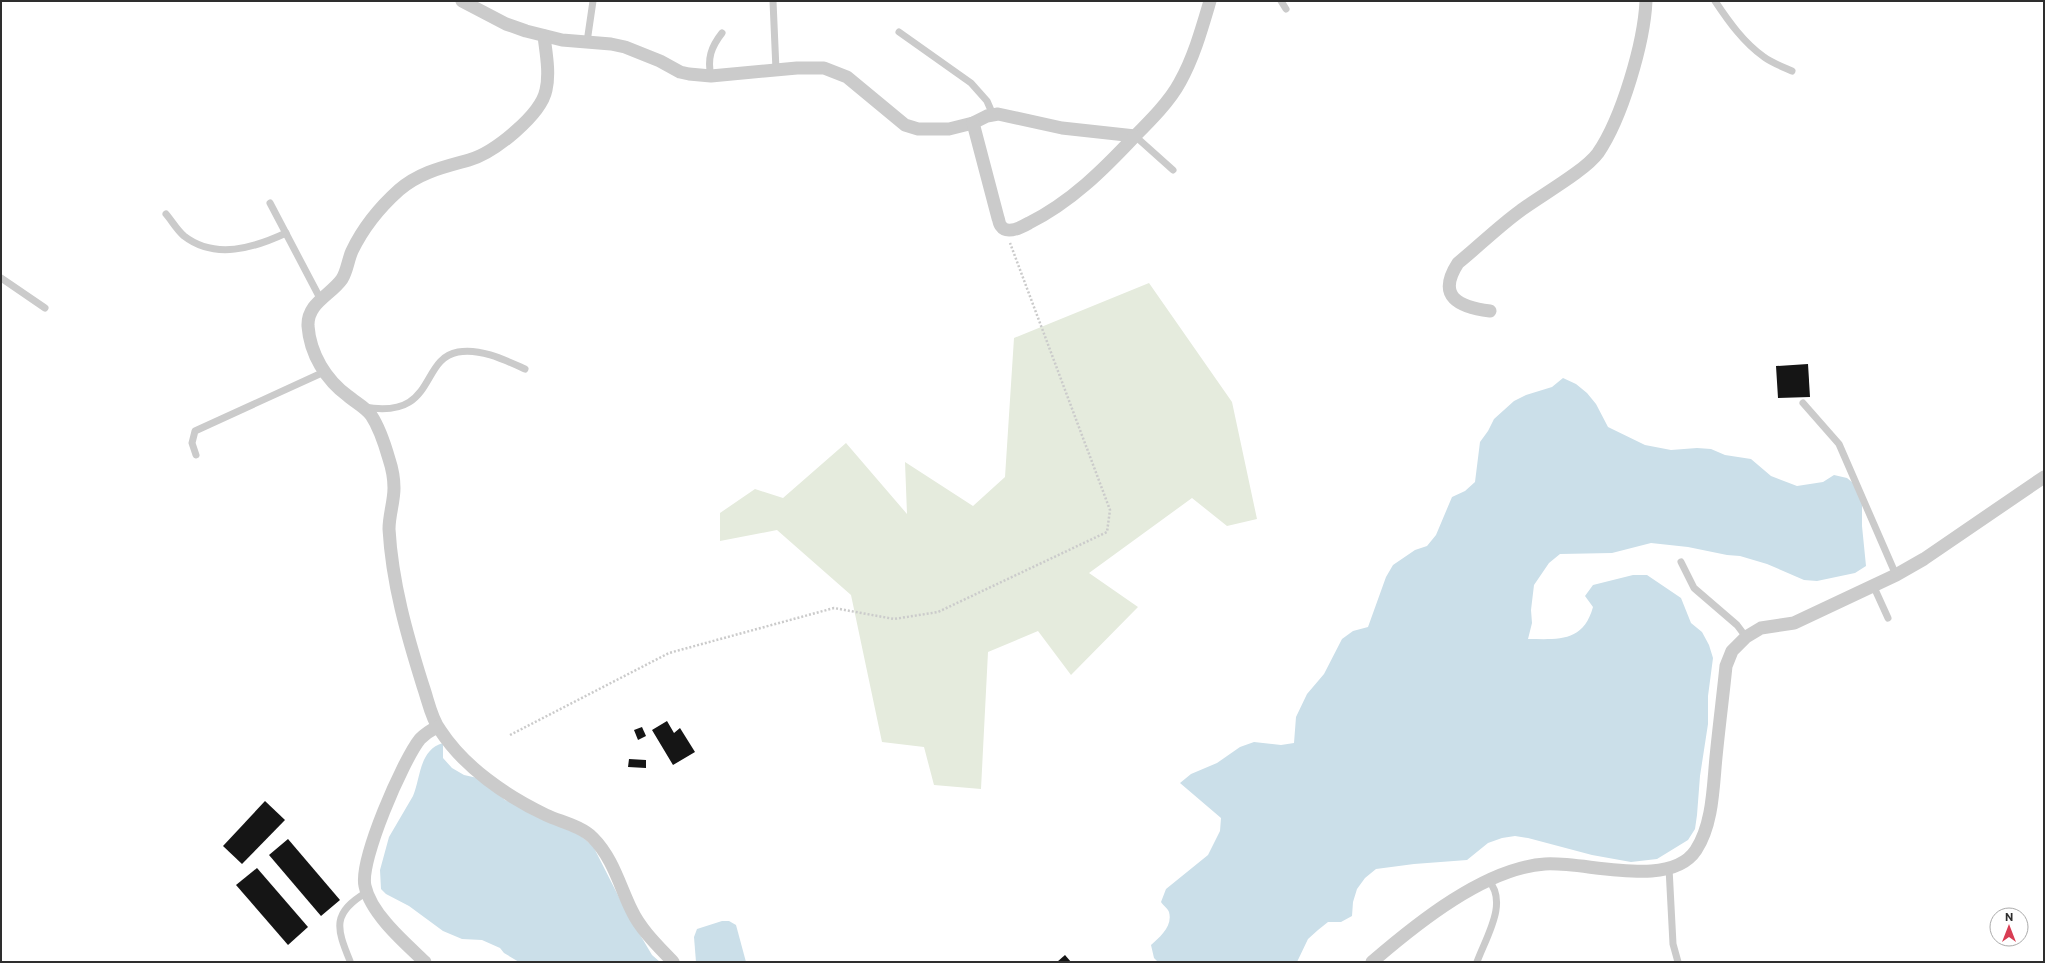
<svg xmlns="http://www.w3.org/2000/svg" width="2045" height="963" viewBox="0 0 2045 963" font-family="Commissioner,sans-serif">
<style>
.green{fill:#e5ebdd}
.water{fill:#cbdfe9}
.building{fill:#151515}
.lines{fill:none;stroke-linecap:round;stroke-linejoin:round}
.path{stroke:#cbcbcb;stroke-width:2.5;stroke-dasharray:2 2;stroke-linecap:butt}
.service{stroke:#cbcbcb;stroke-width:7}
.minor{stroke:#cbcbcb;stroke-width:13}
</style>
<rect width="100%" height="100%" fill="#fff"/>
<!-- green -->
<path class="green" d="M1149,283L1232,402L1257,519L1227,526L1192,498L1089,573L1138,607L1071,675L1038,631L988,652L981,789L934,785L924,747L882,742L851,595L777,530L720,541V513L755,489L783,498L846,443L907,514L905,462L973,506L1005,477L1014,338Z"/>
<!-- water -->
<g class="water">
<path d="M1563,378L1576,384L1587,393L1596,404L1608,427L1645,445L1671,450L1697,448L1711,449L1725,455L1751,459L1771,476L1797,486L1823,482L1834,475L1847,478L1858,487L1862,499V526L1866,566L1855,573L1817,581L1804,580L1767,564L1740,556L1727,555L1688,547L1651,543L1612,553L1560,554L1549,563L1534,585L1531,610L1532,623L1528,639C1558,639 1583,643 1593,607L1585,596L1593,585L1633,575H1647L1681,598L1691,623L1702,632L1709,645L1713,658L1708,696V724L1700,776L1697,815L1695,829L1688,840L1657,859L1631,862L1592,855L1528,838L1515,836L1502,838L1488,843L1467,860L1414,864L1376,869L1365,878L1357,889L1353,902L1352,916L1341,922H1328L1318,930L1308,939L1297,962H1158L1154,958L1151,945C1160,937 1173,926 1169,912C1168,909 1163,905 1161,902L1166,889L1208,855L1220,831L1221,818L1180,783L1191,774L1217,763L1240,747L1254,742L1281,745L1294,743L1296,717L1307,694L1324,674L1342,639L1353,631L1368,627L1386,577L1393,565L1415,550L1427,546L1436,535L1452,497L1465,491L1475,482L1480,442L1488,431L1494,419L1514,401L1526,395L1552,387Z"/>
<path d="M443,743V758L452,768L464,775L482,779L505,800L571,828L593,846L626,911L652,955L660,962H519L504,953L500,948L482,940L462,939L443,931L409,906L386,894L381,889L380,870L389,837L413,796C421,777 419,750 443,743Z"/>
<path d="M722,921H729L736,925L746,962H696L694,937L697,929Z"/>
</g>
<!-- building -->
<g class="building">
<path d="M1808,364L1810,397L1778,398L1776,366Z"/>
<path d="M667,721L674,733L680,728L695,752L673,765L652,730Z"/>
<path d="M642,727L646,736L638,740L634,730Z"/>
<path d="M629,759L646,760V768L628,767Z"/>
<path d="M265,801L285,820L242,864L223,846Z"/>
<path d="M288,839L340,900L321,916L269,855Z"/>
<path d="M257,868L308,927L288,945L236,885Z"/>
<path d="M1065,955L1071,962H1057Z"/>
</g>
<g class="lines">
<!-- path -->
<path class="path" d="M510,735L669,653L834,608L894,619L938,612L1107,532L1110,510L1010,243"/>
<!-- service -->
<g class="service">
<path d="M773,1L776,70"/>
<path d="M1281,1L1286,9"/>
<path d="M1715,1C1729,22 1744,43 1764,57C1772,63 1783,67 1792,71"/>
<path d="M899,32L971,83L987,101L993,115"/>
<path d="M587,42L593,1"/>
<path d="M711,76C707,59 711,47 722,33"/>
<path d="M1135,136L1173,170"/>
<path d="M270,203L321,300"/>
<path d="M166,214C172,221 177,230 184,236C215,260 254,248 286,233"/>
<path d="M1,278L45,308"/>
<path d="M1803,403L1839,444L1896,575"/>
<path d="M364,407C437,420 419,359 458,352C481,348 505,360 525,369"/>
<path d="M196,455L192,443L195,431L324,372"/>
<path d="M1681,562L1694,588L1737,625L1746,637"/>
<path d="M1873,585L1888,618"/>
<path d="M1669,868L1673,944L1678,962"/>
<path d="M350,961C336,927 332,913 367,892"/>
<path d="M1477,962C1486,937 1509,902 1488,880"/>
</g>
<!-- minor -->
<g class="minor">
<path d="M462,1L506,24L526,31L562,40L611,44L625,47L660,61L680,72L689,74L711,76L797,68H824L847,77L905,125L918,129H949L973,123L987,116L998,114L1062,128L1135,136C1150,121 1170,101 1180,82C1194,57 1202,28 1210,1"/>
<path d="M544,36C546,53 550,73 546,90C541,115 494,153 469,160C444,167 420,172 399,190C380,207 363,228 352,251C348,260 347,271 342,279C331,295 307,303 308,326C310,354 326,380 348,396C355,402 365,407 371,415C379,427 385,445 389,459C392,468 394,479 394,488C394,502 389,515 389,529C392,583 407,635 423,686C428,700 431,718 440,730C464,767 506,796 546,815C561,822 581,826 593,838C613,858 620,887 632,911C641,930 659,947 673,962"/>
<path d="M973,123L998,218C999,220 999,224 1001,226C1007,235 1022,227 1029,223C1071,202 1103,170 1135,136"/>
<path d="M1490,311C1459,307 1436,297 1458,263C1479,246 1498,227 1520,211C1540,196 1585,171 1598,153C1622,118 1644,43 1646,1"/>
<path d="M425,962C405,943 371,914 365,886C359,861 403,760 420,739C425,734 431,730 437,727"/>
<path d="M1372,962C1416,924 1485,868 1545,864C1585,861 1670,890 1696,850C1713,824 1713,787 1716,757C1719,726 1723,696 1726,666L1732,651L1746,637L1761,628L1794,623L1896,575L1924,559L2044,477"/>
</g>
</g>
<!-- border -->
<rect width="2045" height="963" fill="none" stroke="#2e2e2e" stroke-width="4"/>
<!-- north arrow -->
<g transform="translate(2009 927)"><circle r="19" fill="#ffffff" stroke="#ababab"/>
<path d="M0-3L7 15L0 10L-7 15Z" fill="#d83d53"/>
<text y="-6" font-size="11" font-weight="bold" text-anchor="middle" fill="#2e2e2e">N</text>
</g>
</svg>
